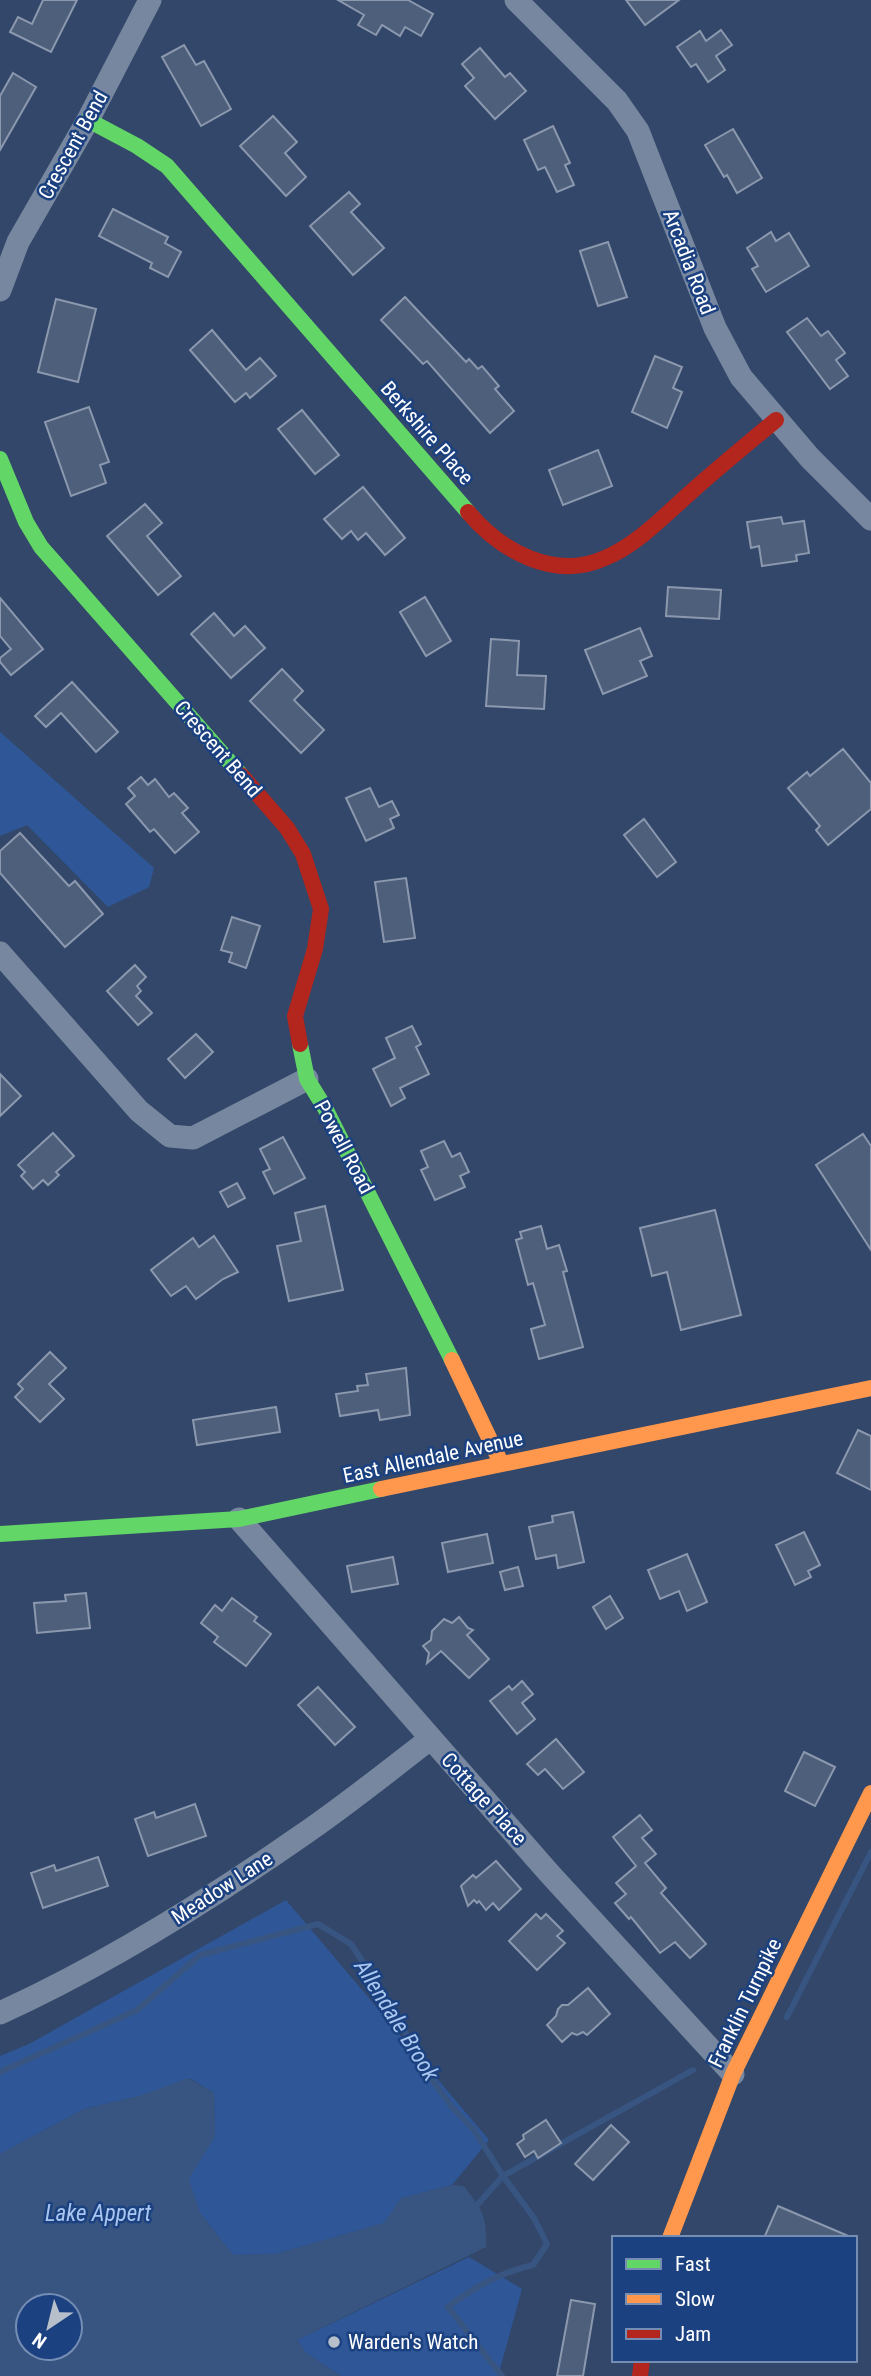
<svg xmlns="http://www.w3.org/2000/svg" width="871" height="2376" viewBox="0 0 871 2376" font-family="'Roboto Condensed',sans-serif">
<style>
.green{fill:#2f5797}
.water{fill:#385582;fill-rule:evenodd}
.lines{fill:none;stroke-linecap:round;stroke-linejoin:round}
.stream{stroke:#385582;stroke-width:6}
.building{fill:#4e5f7b;stroke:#8b98ae;stroke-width:2}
.street{stroke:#77879f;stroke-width:23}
.fast{stroke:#63d668;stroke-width:16}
.slow{stroke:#ff974d;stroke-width:16}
.jam{stroke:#b3261e;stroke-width:16}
.poi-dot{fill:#b7bfca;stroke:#1b4180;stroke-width:2.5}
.labels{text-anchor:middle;stroke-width:5;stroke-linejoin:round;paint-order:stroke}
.street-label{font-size:21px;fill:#fff;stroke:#1b4180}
.poi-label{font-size:21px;fill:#fff;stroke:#1b4180;text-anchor:start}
.water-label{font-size:23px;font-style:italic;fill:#a9c6f1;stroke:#1b4180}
</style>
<rect width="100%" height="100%" fill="#324769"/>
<!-- green -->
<g class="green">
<path d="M0,732L154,868L149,887L108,907L27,825L0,836Z"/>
<path d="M286,1900L489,2140L452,2185L402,2198L384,2223L276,2254L233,2255L200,2213L188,2179L215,2136L214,2093L191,2079L140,2096L84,2109L0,2154V2056L29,2044Z"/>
<path d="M469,2257L522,2289L498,2376H341L306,2353L297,2340Z"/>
</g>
<!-- water -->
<path class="water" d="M188,2078L214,2093L215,2136L189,2179L200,2213L233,2255L276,2254L384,2223L401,2198L452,2185L464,2186C482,2211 487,2215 486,2247L297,2340L306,2353L341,2376H0V2154L84,2109L140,2096ZM28,2306H70V2348H28Z"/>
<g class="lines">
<!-- stream -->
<g class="stream">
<path d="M787,2017L871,1852"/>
<path d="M0,2072L137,2010L200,1955L318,1924L351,1944L388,2001L430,2077L452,2107L474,2130L503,2176L534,2218L547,2244L533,2265C501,2272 474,2287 448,2307L502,2376"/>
<path d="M477,2205L503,2176L693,2070"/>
</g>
</g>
<!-- building -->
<g class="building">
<path d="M43,0H77L51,52L10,32L18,17L32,24Z"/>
<path d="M338,0H408L433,14L421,36L405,27L400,36L382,25L376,35L358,25L364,15Z"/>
<path d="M626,0H679L645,25Z"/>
<path d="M721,30L732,45L716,56L725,70L708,82L696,64L691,67L677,47L700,31L706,41Z"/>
<path d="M184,45L196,65L204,61L231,109L201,126L162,57Z"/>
<path d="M480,48L505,77L510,73L526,91L495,119L465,86L474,78L462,64Z"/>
<path d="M13,73L36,87L0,150V96Z"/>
<path d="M273,116L297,142L285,153L306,177L286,196L240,146Z"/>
<path d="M553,126L570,163L565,165L574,185L557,192L545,167L538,170L524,140Z"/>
<path d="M733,129L762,178L737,193L727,175L724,177L705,145Z"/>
<path d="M349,192L360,204L351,212L384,248L353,275L310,226Z"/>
<path d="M113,209L168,237L165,243L181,252L168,277L150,268L152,263L99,236Z"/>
<path d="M771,232L776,241L789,233L809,266L766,292L752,269L758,266L747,248Z"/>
<path d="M608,242L627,297L598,306L580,251Z"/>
<path d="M405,297L466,362L469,359L478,369L482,366L499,386L495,389L514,411L490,433L427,361L423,364L381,320Z"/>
<path d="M56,299L96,309L78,382L38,372Z"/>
<path d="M807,318L821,336L828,331L845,353L836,360L848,376L830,389L787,332Z"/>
<path d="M212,330L246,370L260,358L276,376L250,398L246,393L235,402L190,350Z"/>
<path d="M655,356L682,367L673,388L682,392L667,428L632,412Z"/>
<path d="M89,407L109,462L100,465L106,483L71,496L45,422Z"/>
<path d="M302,410L339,455L315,474L278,429Z"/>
<path d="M598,450L612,486L563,505L549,470Z"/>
<path d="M363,487L405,538L385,555L366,533L358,540L351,531L342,539L324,519Z"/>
<path d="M145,504L162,523L147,536L181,576L158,595L107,536Z"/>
<path d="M781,517L783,524L804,521L809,553L796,555L797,561L762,566L759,546L751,548L747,522Z"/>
<path d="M668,587L721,590L719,619L666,616Z"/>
<path d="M425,597L451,641L426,656L400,612Z"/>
<path d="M0,598L43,649L11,675L0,662V658L11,649L0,636Z"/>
<path d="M214,613L234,636L245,626L265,648L231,678L191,634Z"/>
<path d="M640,628L652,656L640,661L647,676L603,694L585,650Z"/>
<path d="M491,639L519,641L517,675L546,676L544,709L486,706Z"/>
<path d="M282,669L303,691L294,700L324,730L301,753L250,701Z"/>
<path d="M72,682L118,732L96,752L61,713L46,727L35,716Z"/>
<path d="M843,749L871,783V809L828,845L816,830L820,826L788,788L807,772L810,776Z"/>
<path d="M141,777L148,785L155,779L169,797L174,793L188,808L182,813L199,832L175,853L154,829L150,832L126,804L135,796L128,788Z"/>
<path d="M370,788L379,807L392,801L399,815L390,819L394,828L366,841L346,798Z"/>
<path d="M644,819L676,862L657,877L624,835Z"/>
<path d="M20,833L69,886L75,881L103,914L65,947L0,873V851Z"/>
<path d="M406,878L415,938L384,942L375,882Z"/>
<path d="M232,917L260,926L246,968L229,962L232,953L221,950Z"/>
<path d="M135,965L146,977L137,986L141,991L136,996L152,1013L138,1025L107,991Z"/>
<path d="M412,1026L421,1044L416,1047L429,1074L400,1088L405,1098L391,1106L373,1069L395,1058L386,1038Z"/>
<path d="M196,1034L213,1052L185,1078L168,1059Z"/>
<path d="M0,1074L21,1096L0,1116Z"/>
<path d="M53,1133L74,1156L56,1172L59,1175L48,1185L43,1180L33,1189L21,1176L25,1172L18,1165Z"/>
<path d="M863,1134L871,1146V1250L816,1165Z"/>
<path d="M283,1137L305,1178L274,1194L263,1172L270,1169L260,1149Z"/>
<path d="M444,1141L452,1157L460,1153L469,1172L460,1176L465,1187L435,1200L421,1170L428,1167L421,1151Z"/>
<path d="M237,1183L245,1198L228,1207L220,1192Z"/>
<path d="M325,1206L343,1290L289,1301L277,1246L301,1241L295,1213Z"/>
<path d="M715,1210L741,1315L681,1330L667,1272L652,1276L640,1228Z"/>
<path d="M541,1226L547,1249L559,1245L567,1271L563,1272L583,1347L539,1359L531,1329L545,1325L533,1283L528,1285L516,1240L522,1238L520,1232Z"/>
<path d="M214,1236L238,1272L223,1279L196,1299L186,1286L171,1296L151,1270L193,1238L199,1247Z"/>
<path d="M50,1352L66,1368L49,1384L64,1399L40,1422L15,1397L23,1389L18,1384Z"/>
<path d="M406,1368L410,1415L380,1420L378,1410L340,1416L336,1394L358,1391L357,1386L368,1385L366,1374Z"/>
<path d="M276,1407L280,1432L197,1445L193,1420Z"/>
<path d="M858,1430L871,1436V1490L837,1473Z"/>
<path d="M573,1512L584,1562L558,1568L556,1555L536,1559L529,1527L553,1522L552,1516Z"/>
<path d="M804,1532L820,1565L808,1571L811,1577L795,1585L776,1545Z"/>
<path d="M487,1534L493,1563L448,1572L442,1543Z"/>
<path d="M687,1554L707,1602L687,1611L679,1591L660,1599L648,1570Z"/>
<path d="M393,1557L398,1584L352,1592L347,1566Z"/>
<path d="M518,1567L523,1586L505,1590L500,1572Z"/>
<path d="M86,1593L90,1628L37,1633L34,1603L66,1601L65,1595Z"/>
<path d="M610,1596L623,1618L606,1629L593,1607Z"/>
<path d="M232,1598L257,1617L254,1621L271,1634L246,1666L214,1642L218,1637L201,1623L215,1605L222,1611Z"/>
<path d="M459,1617L468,1628L473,1630L467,1635L489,1659L469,1678L441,1651L427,1663L429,1653L423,1646L431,1640L432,1631L444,1619L452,1623Z"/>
<path d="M522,1681L533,1694L522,1703L535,1719L517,1734L490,1701L509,1686L512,1690Z"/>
<path d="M318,1687L355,1727L335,1745L298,1705Z"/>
<path d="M556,1739L584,1772L563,1789L545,1769L538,1775L527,1764Z"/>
<path d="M804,1752L835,1767L815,1806L785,1791Z"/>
<path d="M195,1804L206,1836L148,1856L135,1819L154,1812L156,1818Z"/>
<path d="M640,1815L652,1830L642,1838L656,1854L645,1863L666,1888L661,1893L706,1944L690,1958L675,1942L660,1953L631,1917L629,1919L615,1903L626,1894L616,1883L636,1866L613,1837Z"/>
<path d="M98,1857L108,1886L43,1908L31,1873L54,1865L56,1871Z"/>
<path d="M496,1861L521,1889L499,1910L493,1903L486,1910L479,1901L477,1903L474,1900L468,1906L461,1886L473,1875L476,1878Z"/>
<path d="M536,1914L541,1919L546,1914L563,1931L557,1936L565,1943L537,1970L509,1941Z"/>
<path d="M588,1988L610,2014L587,2035L583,2032L577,2035L572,2033L562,2042L547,2025L556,2016L558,2009L562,2005H568Z"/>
<path d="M546,2120L561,2143L538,2158L534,2151L525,2157L517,2144L524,2139L523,2135Z"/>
<path d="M611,2125L629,2142L593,2180L575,2164Z"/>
<path d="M778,2206L853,2238H764Z"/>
<path d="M571,2300L595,2304L583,2376H557Z"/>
</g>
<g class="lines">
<!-- street -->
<g class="street">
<path d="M516,0L617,101L638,131L715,328L741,377L810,458L871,519"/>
<path d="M0,290L18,242L88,120L150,0"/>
<path d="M0,953L139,1111L170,1136L193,1138L307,1079"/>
<path d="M239,1519L549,1873L733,2074"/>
<path d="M0,2013C105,1965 203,1904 298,1838C344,1807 387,1772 430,1739"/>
</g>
<!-- fast -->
<g class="fast">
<path d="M88,120L137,146L167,166L468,512"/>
<path d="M0,459L26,522L41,547L241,775"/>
<path d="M300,1044L307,1079L325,1108L452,1360"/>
<path d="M0,1534L239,1519L381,1489"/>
</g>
<!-- slow -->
<g class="slow">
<path d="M452,1360L501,1463"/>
<path d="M381,1489L871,1388"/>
<path d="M670,2238L733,2074L871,1793"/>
</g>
<!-- jam -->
<g class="jam">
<path d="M468,512C501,551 554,581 605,558C638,544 664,516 690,493C718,468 747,444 776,420"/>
<path d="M241,775L287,828L303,854L321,909L315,949L295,1016L300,1044"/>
<path d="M640,2376L642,2360"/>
</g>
</g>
<!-- markers -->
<circle class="poi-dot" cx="334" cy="2342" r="7"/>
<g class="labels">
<!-- street labels -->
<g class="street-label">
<text transform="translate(73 145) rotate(-61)" y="7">Crescent Bend</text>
<text transform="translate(689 262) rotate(69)" y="7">Arcadia Road</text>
<text transform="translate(427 433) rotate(49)" y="7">Berkshire Place</text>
<text transform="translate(218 749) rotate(49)" y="7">Crescent Bend</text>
<text transform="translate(344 1147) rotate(62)" y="7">Powell Road</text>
<text transform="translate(433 1457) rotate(-12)" y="7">East Allendale Avenue</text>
<text transform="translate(484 1799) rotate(48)" y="7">Cottage Place</text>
<text transform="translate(222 1888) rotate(-33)" y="7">Meadow Lane</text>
<text transform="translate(745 2003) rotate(-64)" y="7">Franklin Turnpike</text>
</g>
<!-- poi labels -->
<g class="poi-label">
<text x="348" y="2349">Warden's Watch</text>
</g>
<!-- water labels -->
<g class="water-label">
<text transform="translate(397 2020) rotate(58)" y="8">Allendale Brook</text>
<text x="98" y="2221">Lake Appert</text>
</g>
</g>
<!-- legend -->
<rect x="612" y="2236" width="245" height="126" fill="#1b4180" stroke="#768db3" stroke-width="2"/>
<rect x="626" y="2259" width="35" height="10" fill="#63d668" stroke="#768db3" stroke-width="2"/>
<text x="675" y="2271" font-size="21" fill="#ffffff">Fast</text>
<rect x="626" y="2294" width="35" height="10" fill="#ff974d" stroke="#768db3" stroke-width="2"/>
<text x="675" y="2306" font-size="21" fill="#ffffff">Slow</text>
<rect x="626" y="2329" width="35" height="10" fill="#b3261e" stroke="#768db3" stroke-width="2"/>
<text x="675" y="2341" font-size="21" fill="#ffffff">Jam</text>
<!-- north arrow -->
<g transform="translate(49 2327) rotate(215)"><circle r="33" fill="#1b4180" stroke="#768db3" stroke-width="2"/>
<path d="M0-5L12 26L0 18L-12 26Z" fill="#b7bfca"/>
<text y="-10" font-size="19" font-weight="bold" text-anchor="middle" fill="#ffffff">N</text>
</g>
</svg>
